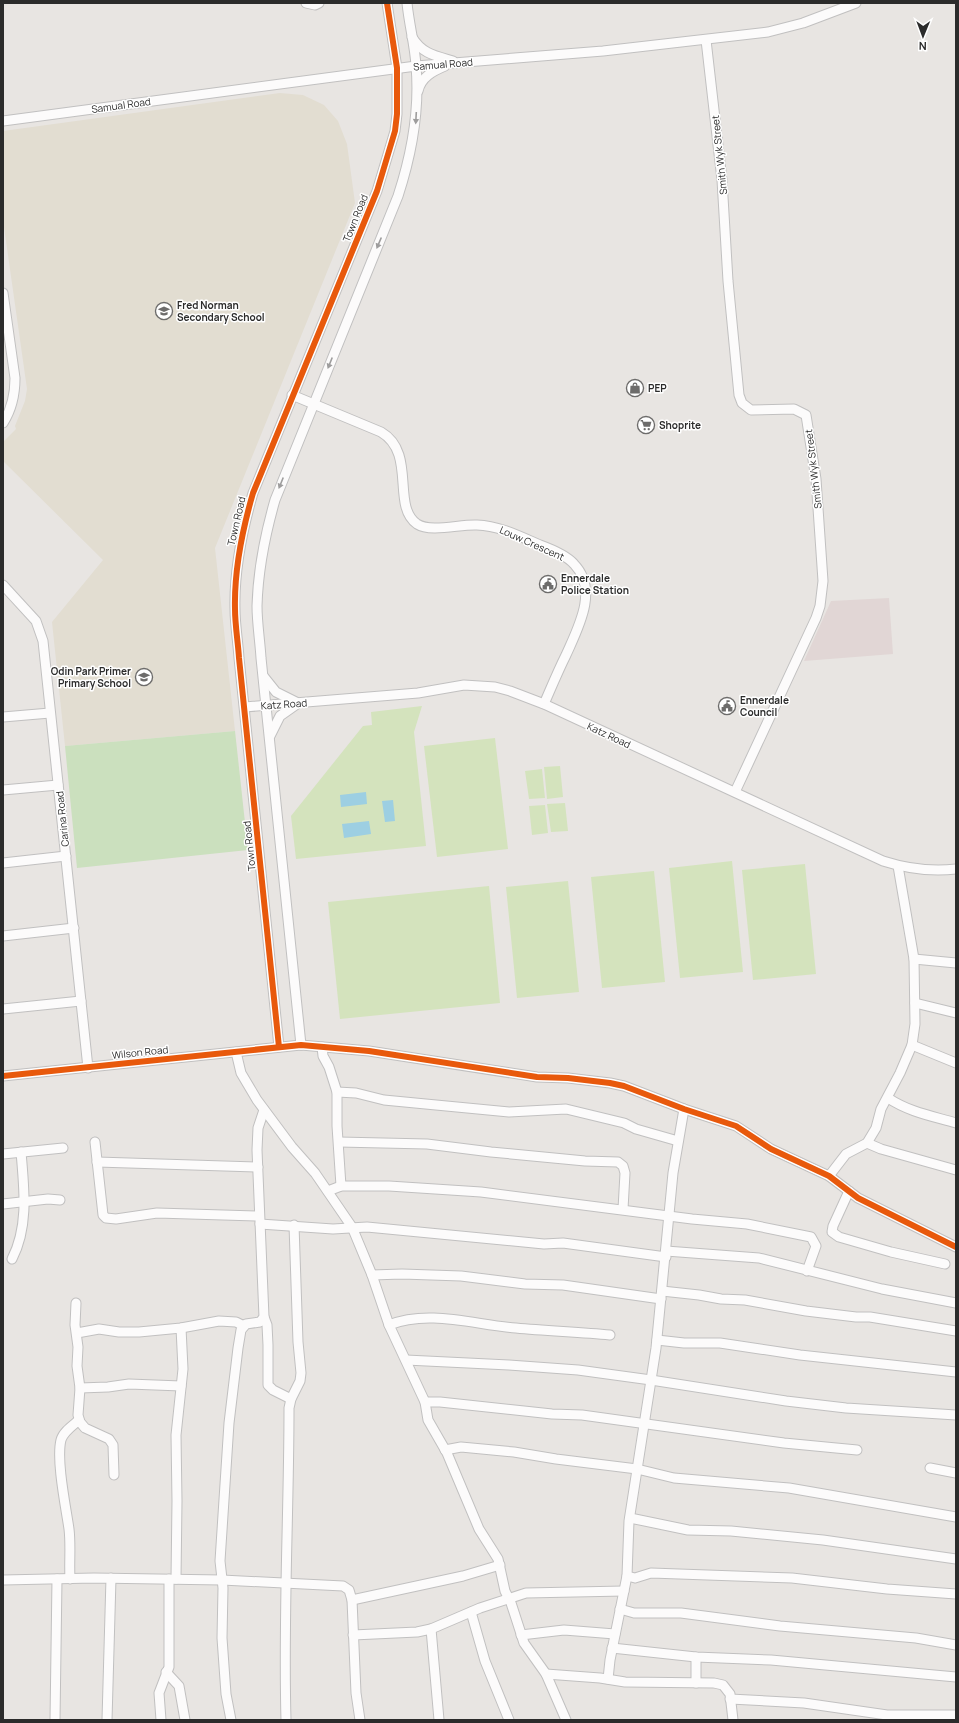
<svg xmlns="http://www.w3.org/2000/svg" width="959" height="1723" viewBox="0 0 959 1723" font-family="Manrope,sans-serif">
<style>
.education{fill:#e2ddd1}
.medical{fill:#e1d6d5}
.green{fill:#cbe0be}
.pitch{fill:#d4e3bd}
.water{fill:#9dcfe2}
.lines{fill:none;stroke-linecap:round;stroke-linejoin:round}
.minor-casing{stroke:#c1c0c0;stroke-width:11}
.minor{stroke:#fcfbfb;stroke-width:9}
.cycleway-casing{stroke:#fff;stroke-width:8}
.cycleway{stroke:#e8590c;stroke-width:6}
.oneway{fill:#9e9d9d}
.labels{text-anchor:middle;stroke-width:3;stroke-linejoin:round;paint-order:stroke}
.street-label{font-size:10px;fill:#2b2b2b;stroke:#fff}
.poi-label{font-size:10px;font-weight:bold;fill:#2b2b2b;stroke:#fff;text-anchor:start}
</style>
<rect width="100%" height="100%" fill="#e8e5e2"/>
<!-- education -->
<path class="education" d="M280,93L303,95L324,105L338,121L347,144L355,203L215,548L235,731L65,746L52,622L103,560L3,461V442L16,429L15,426L25,401L27,389L3,220V131Z"/>
<!-- medical -->
<path class="medical" d="M889,598L893,654L804,661L831,601Z"/>
<!-- green -->
<path class="green" d="M235,731L248,850L77,868L65,746Z"/>
<!-- pitch -->
<g class="pitch">
<path d="M422,706L414,732L426,846L296,859L291,816L363,726L372,725L371,712Z"/>
<path d="M495,738L508,849L437,857L424,746Z"/>
<path d="M560,766L563,797L547,799L544,767Z"/>
<path d="M542,769L545,798L529,799L525,771Z"/>
<path d="M565,803L568,831L551,832L547,804Z"/>
<path d="M545,805L548,833L532,835L529,806Z"/>
<path d="M732,861L743,972L680,978L669,868Z"/>
<path d="M805,864L816,974L753,980L742,870Z"/>
<path d="M654,871L665,982L602,988L591,877Z"/>
<path d="M568,881L579,992L517,998L506,887Z"/>
<path d="M489,886L500,1003L340,1019L328,902Z"/>
</g>
<!-- water -->
<g class="water">
<path d="M366,792L367,804L341,807L340,795Z"/>
<path d="M393,800L395,821L385,822L382,801Z"/>
<path d="M369,821L371,834L344,838L342,824Z"/>
</g>
<g class="lines">
<!-- minor casing -->
<g class="minor-casing">
<g id="minor">
<path d="M306,3L315,5L319,3"/>
<path d="M412,37C422,54 436,56 453,61"/>
<path d="M706,40L722,180L728,281L739,395L742,403L751,410L794,409L806,415L816,479L823,581L820,606L816,618L735,792"/>
<path d="M418,91C421,77 433,71 445,66"/>
<path d="M3,121L416,66L603,51L768,32L803,23L856,3"/>
<path d="M3,293L15,378C15,395 12,409 3,423"/>
<path d="M292,395L381,432C417,453 391,506 417,524C431,533 460,524 477,525C500,526 519,536 540,545C551,549 566,555 574,564C599,590 578,628 566,655C558,671 551,688 544,704"/>
<path d="M3,585L36,621L43,641L88,1068"/>
<path d="M264,677L276,692L296,702"/>
<path d="M245,707L418,693L464,685L495,687L510,691L544,704L883,861C908,869 930,872 956,869"/>
<path d="M3,717L50,713"/>
<path d="M270,736L280,716L297,704"/>
<path d="M3,790L58,785"/>
<path d="M3,863L66,856"/>
<path d="M3,936L74,928"/>
<path d="M914,959L956,963"/>
<path d="M915,1003L956,1013"/>
<path d="M3,1009L81,1001"/>
<path d="M301,1045L261,658C260,641 257,623 257,606C258,569 265,535 275,500L398,196C412,153 420,111 416,66C415,46 409,24 407,3"/>
<path d="M912,1045L956,1063"/>
<path d="M279,1047L239,658C238,642 235,625 235,609C234,569 242,531 253,493L377,191L395,131L397,114V68L387,3"/>
<path d="M322,1047L323,1056L329,1067L337,1092V1126L341,1186"/>
<path d="M236,1052L241,1073L257,1100L292,1147L315,1173L352,1227L372,1275L389,1325L425,1402L428,1420L447,1453L479,1529L498,1559L505,1591L511,1603L524,1643L546,1674L566,1720"/>
<path d="M3,1076L301,1045L369,1051L537,1077L568,1078L610,1083L624,1086L684,1109L736,1126L771,1149L829,1176L858,1198L956,1247"/>
<path d="M337,1092L356,1093L384,1100L509,1112L566,1109L624,1123L636,1129L678,1141"/>
<path d="M888,1098C909,1112 932,1116 956,1123"/>
<path d="M95,1142L103,1215L106,1218L116,1219L157,1213L259,1216"/>
<path d="M339,1142L427,1144L491,1152L585,1161L618,1162L623,1166L625,1173L623,1209"/>
<path d="M867,1143L881,1149L956,1170"/>
<path d="M3,1154L63,1148"/>
<path d="M97,1162L258,1167"/>
<path d="M829,1176L846,1154L867,1143L876,1128L881,1109L900,1073L912,1045L915,1024L914,959L898,866"/>
<path d="M328,1191L341,1186H389L481,1192L692,1219L747,1224L811,1237L816,1246L807,1271"/>
<path d="M849,1191L833,1226L832,1232L839,1237L891,1252L945,1264"/>
<path d="M3,1204L48,1199L60,1200"/>
<path d="M260,1224L333,1229L367,1227L544,1244L563,1243L666,1257"/>
<path d="M666,1251L759,1258L882,1289L956,1303"/>
<path d="M12,1259C29,1226 24,1188 21,1152"/>
<path d="M372,1275L402,1274L461,1276L525,1284L563,1285L661,1299"/>
<path d="M662,1291L699,1295L721,1299L745,1300L806,1311L856,1317H870L956,1331"/>
<path d="M76,1303L75,1325L78,1347L77,1366L80,1388L78,1415L80,1422L85,1428L109,1439L113,1445L114,1475"/>
<path d="M264,1317L267,1325L268,1345V1385L273,1390L291,1399"/>
<path d="M389,1325C429,1309 475,1325 516,1328C547,1331 579,1332 610,1335"/>
<path d="M77,1333L99,1329L119,1332H139L181,1328L219,1321L236,1322L244,1326"/>
<path d="M657,1340L684,1343H720L800,1355L956,1372"/>
<path d="M406,1360L509,1365L578,1370L651,1380L786,1401L846,1408L956,1415"/>
<path d="M80,1388L108,1387L129,1384L181,1386"/>
<path d="M425,1402H440L552,1414L582,1415L784,1443L857,1450"/>
<path d="M445,1450L461,1447L514,1452L556,1459L637,1469L674,1478L789,1488L956,1517"/>
<path d="M930,1468L956,1473"/>
<path d="M630,1518L688,1530L731,1531L823,1540L956,1559"/>
<path d="M627,1576L635,1578L651,1573L792,1578L887,1589L956,1594"/>
<path d="M70,1579C69,1563 71,1545 69,1529C66,1508 56,1460 61,1440C63,1432 72,1426 79,1420"/>
<path d="M176,1579L177,1501L176,1435L183,1369L181,1328"/>
<path d="M3,1580L94,1578L222,1580L343,1586L349,1590L352,1600L356,1693L360,1720"/>
<path d="M352,1600L463,1576L500,1565"/>
<path d="M620,1609L634,1613H681L780,1626L916,1638L956,1645"/>
<path d="M471,1612L485,1661L509,1720"/>
<path d="M431,1629L439,1720"/>
<path d="M353,1635L417,1632L431,1629L480,1608L526,1593L624,1591"/>
<path d="M521,1635L564,1630L615,1634"/>
<path d="M612,1648L696,1657L771,1660L956,1677"/>
<path d="M696,1657V1683"/>
<path d="M166,1672L179,1686L185,1720"/>
<path d="M546,1674L600,1678L625,1682L714,1683L723,1685L730,1694L733,1720"/>
<path d="M608,1679L610,1660L627,1576L629,1521L656,1348L673,1173L684,1109"/>
<path d="M730,1699L804,1703L887,1715H956"/>
<path d="M55,1720L57,1579"/>
<path d="M107,1720L111,1578"/>
<path d="M161,1720L159,1693L169,1667V1579"/>
<path d="M231,1720L226,1694L222,1638L223,1588L220,1561L229,1423L238,1348L241,1330L246,1324L260,1322L264,1317L257,1150L258,1128L264,1110"/>
<path d="M286,1720C283,1616 289,1512 289,1408L291,1399L300,1381L301,1373L298,1342L294,1225"/>
</g>
</g>
<!-- minor -->
<use href="#minor" class="minor"/>
<!-- cycleway casing -->
<g class="cycleway-casing">
<g id="cycleway">
<path d="M279,1047L239,658C238,642 235,625 235,609C234,569 242,531 253,493L377,191L395,131L397,114V68L387,3"/>
<path d="M3,1076L301,1045L369,1051L537,1077L568,1078L610,1083L624,1086L684,1109L736,1126L771,1149L829,1176L858,1198L956,1247"/>
</g>
</g>
<!-- cycleway -->
<use href="#cycleway" class="cycleway"/>
</g>
<!-- one-way arrows -->
<defs><path id="oneway-solid" d="M-6-.8H1V-3.2L6.5 0L1 3.2V.8H-6Z"/></defs>
<g class="oneway">
<use href="#oneway-solid" transform="translate(416 118) rotate(93)"/>
<use href="#oneway-solid" transform="translate(379 243) rotate(113)"/>
<use href="#oneway-solid" transform="translate(330 363) rotate(112)"/>
<use href="#oneway-solid" transform="translate(281 483) rotate(112)"/>
</g>
<!-- icons -->
<defs>
<g id="school-ring" transform="scale(0.9)"><circle r="9.5" fill="#fff" stroke="#6d6c6b" stroke-width="1.5"/><path d="M0-5L7-2L0 1L-7-2ZM-4 1L0 2.5L4 1V4Q0 6-4 4Z" fill="#6d6c6b"/></g>
<g id="shop-ring" transform="scale(0.9)"><circle r="9.5" fill="#fff" stroke="#6d6c6b" stroke-width="1.5"/><path d="M-5-2.5h2.3a2.7 3.5 0 0 1 5.4 0H5L5.5 6h-11ZM-1.5-2.5h3a1.5 2.3 0 0 0-3 0Z" fill="#6d6c6b"/></g>
<g id="supermarket-ring" transform="scale(0.9)"><circle r="9.5" fill="#fff" stroke="#6d6c6b" stroke-width="1.5"/><path d="M-6-5.5h2.5l.6 2H6L4.5 2H-2.5L-4.4-4H-6ZM-1.5 3.2a1.3 1.3 0 1 0 .1 0ZM3 3.2a1.3 1.3 0 1 0 .1 0Z" fill="#6d6c6b"/></g>
<g id="civic-ring" transform="scale(0.9)"><circle r="9.5" fill="#fff" stroke="#6d6c6b" stroke-width="1.5"/><path d="M-.6-6.5H3V-4.5H.6V-3L4-1V1h2V6H-6V1h2V-1L-.6-3ZM-1.2 2.5V6h2.4V2.5Z" fill="#6d6c6b"/></g>
</defs>
<g fill-rule="evenodd">
<use href="#school-ring" x="164" y="311"/>
<use href="#shop-ring" x="635" y="388"/>
<use href="#supermarket-ring" x="646" y="425"/>
<use href="#civic-ring" x="548" y="584"/>
<use href="#school-ring" x="144" y="677"/>
<use href="#civic-ring" x="727" y="706"/>
</g>
<g class="labels">
<!-- street labels -->
<g class="street-label">
<text transform="translate(443 64) rotate(-5)" y="4">Samual Road</text>
<text transform="translate(121 105) rotate(-8)" y="4">Samual Road</text>
<text transform="translate(719 155) rotate(-96)" y="4">Smith Wyk Street</text>
<text transform="translate(355 218) rotate(-68)" y="4">Town Road</text>
<text transform="translate(813 469) rotate(-97)" y="4">Smith Wyk Street</text>
<text transform="translate(236 521) rotate(-77)" y="4">Town Road</text>
<text transform="translate(532 543) rotate(24)" y="4">Louw Crescent</text>
<text transform="translate(284 704) rotate(-4)" y="4">Katz Road</text>
<text transform="translate(609 735) rotate(25)" y="4">Katz Road</text>
<text transform="translate(62 819) rotate(-96)" y="4">Carina Road</text>
<text transform="translate(249 846) rotate(-96)" y="4">Town Road</text>
<text transform="translate(140 1052) rotate(-6)" y="4">Wilson Road</text>
</g>
<!-- poi labels -->
<g class="poi-label">
<text x="177" y="309">Fred Norman<tspan x="177" dy="12">Secondary School</tspan></text>
<text x="648" y="392">PEP</text>
<text x="659" y="429">Shoprite</text>
<text x="561" y="582">Ennerdale<tspan x="561" dy="12">Police Station</tspan></text>
<text x="131" y="675" text-anchor="end">Odin Park Primer<tspan x="131" dy="12">Primary School</tspan></text>
<text x="740" y="704">Ennerdale<tspan x="740" dy="12">Council</tspan></text>
</g>
</g>
<!-- border -->
<rect width="959" height="1723" fill="none" stroke="#2b2b2b" stroke-width="8"/>
<!-- north arrow -->
<g transform="translate(923 36) rotate(181)" stroke="#ffffff" stroke-width="3" paint-order="stroke">
<path d="M0-3L7 15L0 10L-7 15Z" fill="#2b2b2b"/>
<text y="-6" font-size="11" font-weight="bold" text-anchor="middle" fill="#2b2b2b">N</text>
</g>
</svg>
